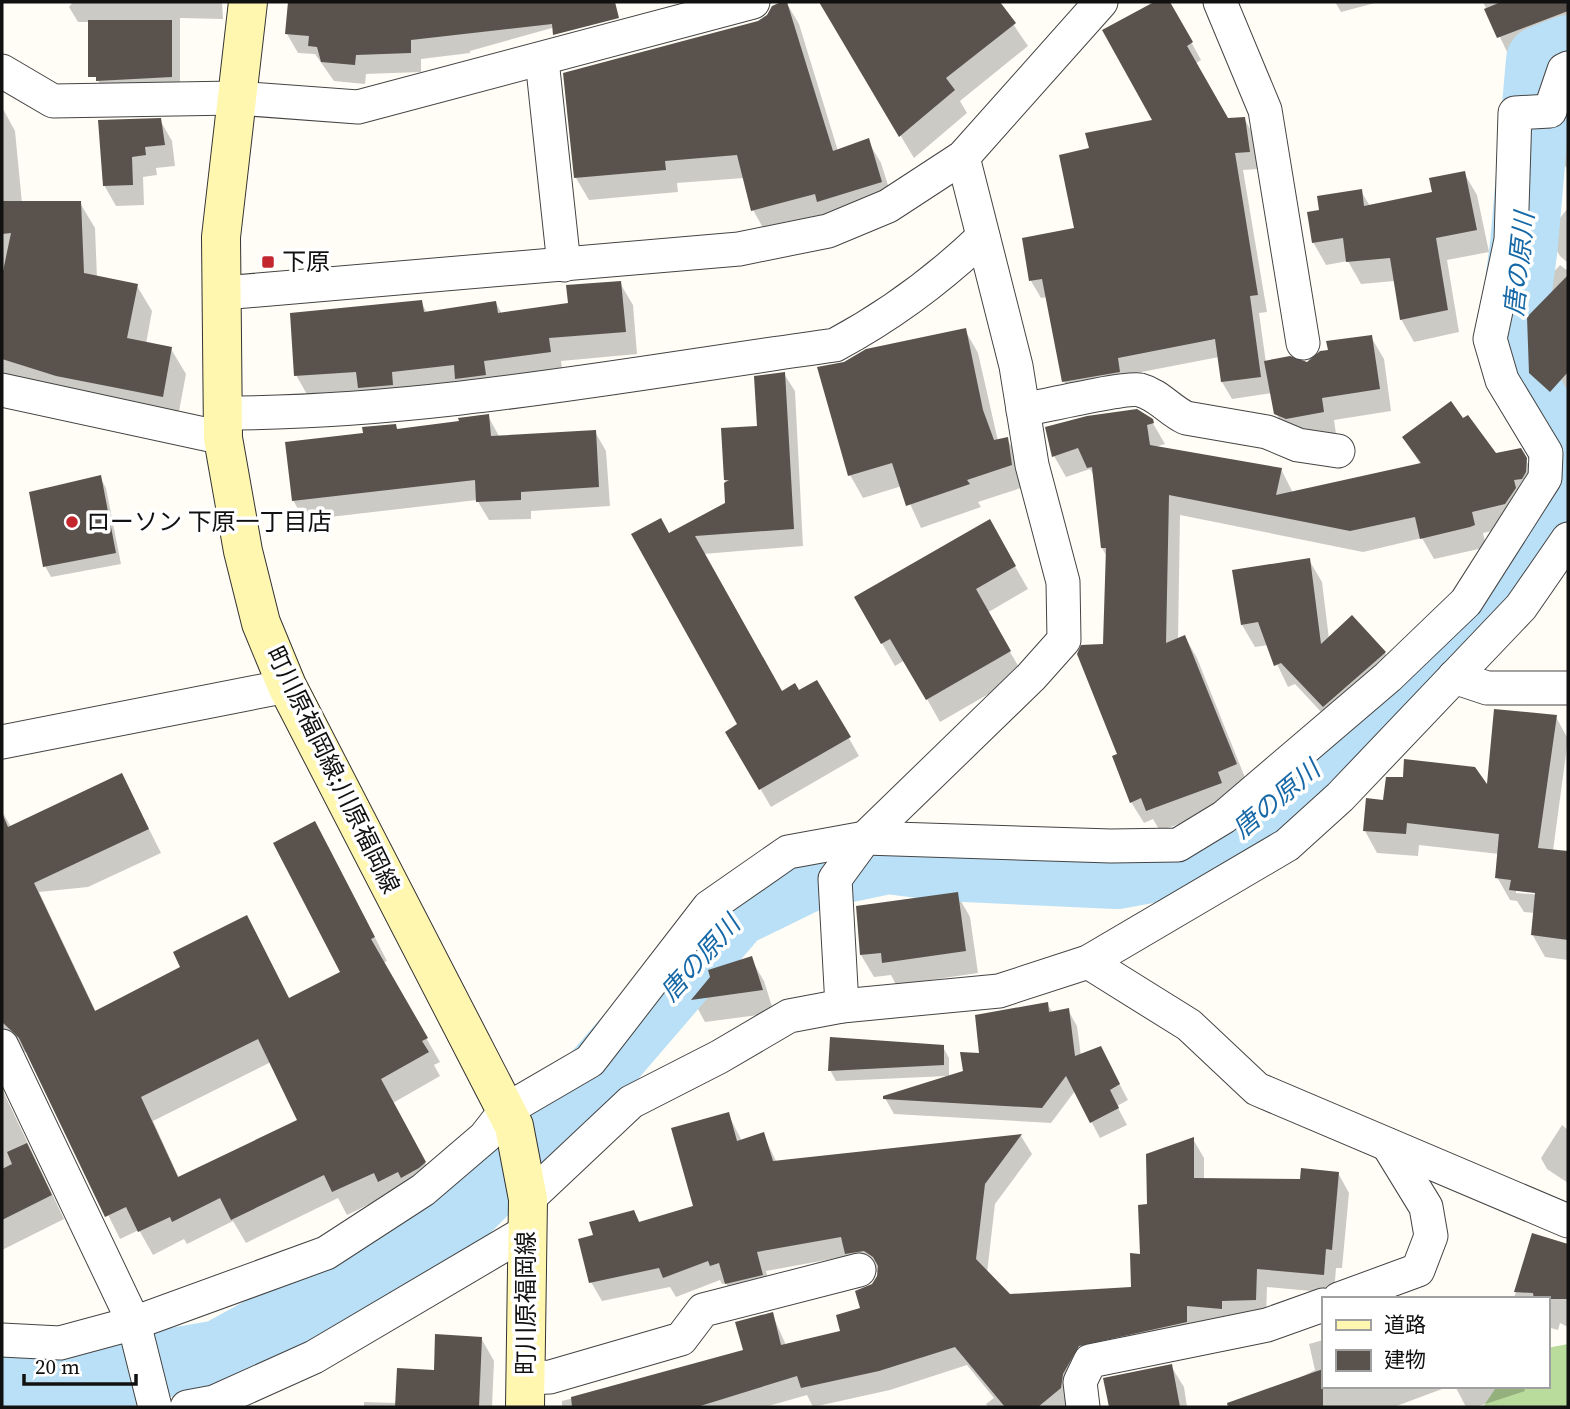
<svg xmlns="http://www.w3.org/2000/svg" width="1570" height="1409" viewBox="0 0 1570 1409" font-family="'Source Serif 4','Noto Sans JP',serif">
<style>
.forest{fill:#b9dc9c}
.shadow{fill:#0003;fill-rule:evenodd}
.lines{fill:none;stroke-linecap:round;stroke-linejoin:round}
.river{stroke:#b9e0f7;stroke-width:68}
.building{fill:#5a524d;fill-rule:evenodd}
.minor-casing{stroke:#444;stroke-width:35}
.secondary-casing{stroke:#333;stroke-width:40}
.minor{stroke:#fff;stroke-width:33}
.secondary{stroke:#fff6b0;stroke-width:38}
.poi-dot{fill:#c4262e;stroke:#fff;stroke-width:2.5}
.labels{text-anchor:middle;stroke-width:7;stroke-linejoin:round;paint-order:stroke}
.poi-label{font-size:24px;fill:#111;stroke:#fff;text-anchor:start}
.street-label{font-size:24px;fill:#111;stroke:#fff}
.water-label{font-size:26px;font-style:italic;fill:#1768a6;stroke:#fff}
</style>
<rect width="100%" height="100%" fill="#fffdf5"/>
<!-- forest -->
<path class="forest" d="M1568,1344V1407H1483L1497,1386H1547V1348Z"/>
<!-- shadow -->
<g class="shadow">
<path d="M73,2H222L223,19L180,18V92L107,96L90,67V22H78L69,7Z"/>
<path d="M289,2H569L570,23L470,51V53L421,59V72L366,74L365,84L334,81L315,54L298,53L287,34Z"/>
<path d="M786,2L799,24L838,151L868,141L881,163L894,204L766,233L753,210L744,178L677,183L678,192L589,200L576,178L768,16L773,8Z"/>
<path d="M820,2H893L900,10L910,2H998L1028,46L960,101L967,113L914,158Z"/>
<path d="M1157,2H1169L1201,60L1195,64L1227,120L1244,118L1254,136L1258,169L1243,170L1267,312L1259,313L1266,363L1307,364L1371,337L1384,359L1391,411L1334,420L1336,434L1289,437L1276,413L1272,393L1232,399L1222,382L1219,357L1126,375L1074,399L1064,381L1047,297L1041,298L1031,281L1077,230L1091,150L1154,121L1105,31Z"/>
<path d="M1335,2H1379L1341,12Z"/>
<path d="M1483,2H1568V35L1510,58Z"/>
<path d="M2,107L15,131L22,203H80L95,228L97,278L137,286L152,311L146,344L171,349L186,374L177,422L2,379Z"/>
<path d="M160,120L172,141L175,166L156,168L157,175L143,177L144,205L116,206L104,185Z"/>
<path d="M1568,141V171L1558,153Z"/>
<path d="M1464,173L1477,195L1489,252L1447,260L1459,332L1414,342L1401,319L1395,281L1361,284L1348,261L1326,265L1313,242L1321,212L1361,191L1370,206L1434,194Z"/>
<path d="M1568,208V263L1560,256L1547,234Z"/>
<path d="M1560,265L1568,271V417L1546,387L1543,388L1530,366L1549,297L1542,285Z"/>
<path d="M620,283L633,305L637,354L561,361L563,375L309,398L296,375L421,302L427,313L496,303L502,314L570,305Z"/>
<path d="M965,330L978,353L998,441L1007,439L1020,461L1024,487L978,502L981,507L921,528L902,486L863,498L850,475L845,364Z"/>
<path d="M784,374L795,391L803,546L703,554L781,693H799L817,682L859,756L771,807L727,732L740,725L669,536L727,504L725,480L759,428Z"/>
<path d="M488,416L500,438L595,432L606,451L610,506L531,511V519L489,520L477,500L304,520L293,500L365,435L395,426L398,431L461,423Z"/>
<path d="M1151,420L1165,444L1155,447L1281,469L1293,493L1421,465L1404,438L1463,420L1496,455L1520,450L1538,481L1517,525L1483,533L1486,546L1483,548L1434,559L1422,538L1363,552L1180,515L1178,640L1185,637L1197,658L1248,785L1233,804L1160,831L1153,819L1144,823L1131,802L1119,755L1105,646L1107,557L1102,548L1095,477L1090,469L1066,477L1054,456L1047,428Z"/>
<path d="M100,477L106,488L121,564L51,577L45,566Z"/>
<path d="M989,521L1028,589L987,613L1023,674L940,722L905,660L895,666L856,598Z"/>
<path d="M1309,560L1322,582L1329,639L1385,653L1397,675L1336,728L1295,684L1288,687L1268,645L1255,647L1242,625Z"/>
<path d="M1556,717L1568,739L1553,851L1568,852V960L1545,957L1532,934L1535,913L1524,912L1517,901L1510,900L1497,877L1499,854L1419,845L1418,856L1377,853L1365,831L1385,802L1488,789ZM1516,889L1544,892V895L1516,893Z"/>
<path d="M122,775L161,853L88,887L39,892L96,1012L183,967L246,917L289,999L342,973L328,846L387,961L383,963L440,1062L434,1065L440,1076L393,1103L438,1187L388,1195L347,1215L338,1198L246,1243L233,1221L187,1244L184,1239L153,1255L139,1230L120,1239L28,1053L17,1050L2,1057V811L11,827ZM271,1062L299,1120L179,1178L153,1121Z"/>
<path d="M957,894L970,917L978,973L896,985L891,975L874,977L861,955Z"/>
<path d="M751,959L764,981L774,1013L705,1022L693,1000L712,978Z"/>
<path d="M1047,1004L1053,1013L1068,1010L1077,1026L1081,1056L1109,1064L1128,1100L1117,1106L1127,1125L1100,1138L1075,1091L1051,1123L894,1114L885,1098L948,1076L836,1081L830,1070L943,1047L949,1058V1077L965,1072L980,1055Z"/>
<path d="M2,1089L64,1219L2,1250Z"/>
<path d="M728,1114L742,1141L763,1134L777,1163L1021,1136L1032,1154L995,1204L987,1273L1009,1296L1132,1289L1142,1256L1148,1206L1193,1139L1204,1158V1180L1302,1181L1338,1173L1349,1193L1342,1268H1336L1334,1293L1267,1287L1266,1319L1089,1365L1072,1407H988L986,1404L994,1398L967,1365L890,1390L813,1407L807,1395L765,1407H562V1401L745,1352L772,1314L786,1345L842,1332L862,1310L879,1272H858L848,1256L766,1271L772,1294L738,1303L726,1283L722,1284L720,1280L676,1297L670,1287L602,1301L591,1282L595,1236L634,1212L640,1223L695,1207Z"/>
<path d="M1562,1125L1568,1130V1183L1547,1169L1541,1158Z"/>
<path d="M1533,1235L1568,1251V1327L1560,1323L1558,1330L1547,1327V1299L1514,1298Z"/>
<path d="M481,1338L494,1361L492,1407H364V1402L397,1403Z"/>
<path d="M1323,1340V1386H1450L1394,1407H1244L1315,1370L1309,1344Z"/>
<path d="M1171,1366L1184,1387L1187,1407H1111L1105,1379Z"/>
<path d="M1455,1386H1523L1525,1391L1476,1407H1466Z"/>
</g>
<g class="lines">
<!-- river -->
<g class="river">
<path d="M1565,468L1562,448L1518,373L1511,344L1524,245L1540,60L1568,49"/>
<path d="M2,1385L92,1382L155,1365L219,1354L343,1286L458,1217L570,1106L736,913L812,876L888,860L943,867L1117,875L1172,865L1231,838L1396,697L1494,599L1568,487"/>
</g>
</g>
<!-- building -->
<g class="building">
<path d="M288,2H615L619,18L553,35L552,24L411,40V53L356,55L355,65L321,62L317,47L308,46L309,36L285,34Z"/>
<path d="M781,2H787L833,151L869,138L882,182L817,202L815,194L751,211L737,155L665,161L666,170L574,178L563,73L758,21L767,15L772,6Z"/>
<path d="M819,2H1000L1016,23L946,78L955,90L899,137Z"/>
<path d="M1154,2H1170L1193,42L1187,46L1228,118L1245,117L1250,152L1235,153L1258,295L1250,296L1261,377L1221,382L1215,339L1118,358L1120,372L1062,382L1042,279L1029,281L1022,238L1074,228L1059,155L1089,148L1085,133L1152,120L1102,30Z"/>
<path d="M1501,2H1568V11L1497,38L1484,9Z"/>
<path d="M88,20H172V77L96,81V77H88Z"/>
<path d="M161,118L165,145L145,147L146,155L132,157L133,185L103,186L98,120Z"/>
<path d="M1465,171L1477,230L1436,238L1448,310L1400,320L1390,258L1346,262L1343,238L1312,243L1307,212L1319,210L1317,196L1362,189L1364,206L1432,192L1429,178Z"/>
<path d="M2,201H81L84,273L138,284L127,338L172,347L163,397L56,376L2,359V276L11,233L2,234Z"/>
<path d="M1568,275V372L1550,392L1529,373L1527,317Z"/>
<path d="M621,281L626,332L549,338L551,352L484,361L486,375L455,379L454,365L392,372L393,385L358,388L356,372L294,376L290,313L422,300L424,312L496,301L498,313L568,303L566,285Z"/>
<path d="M966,328L983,410L994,440L1008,437L1012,465L967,480L970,484L906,506L892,463L848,476L817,367L844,362L866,349Z"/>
<path d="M1372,335L1380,389L1322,398L1324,412L1286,419L1274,414L1264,361L1290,356L1307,362L1320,351L1328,350L1326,341Z"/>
<path d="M785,372L794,529L695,536L782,691L795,683L799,690L817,680L851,737L759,790L725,732L737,724L631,534L661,518L669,533L725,503L724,483L729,480H724L721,428L757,426L754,376Z"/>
<path d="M1451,401L1463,418L1468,415L1496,453L1521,448L1527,458L1526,472L1522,479L1514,480L1516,488L1505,504L1472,512L1475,525L1470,527L1420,539L1415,517L1350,531L1169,495L1166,643L1185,635L1237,764L1218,772L1222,783L1146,811L1141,798L1130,803L1112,756L1117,754L1077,654L1081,645L1103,644L1106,548H1101L1092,467L1087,468L1078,448L1052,457L1045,427L1087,416L1137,409L1153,419L1154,423L1147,425L1150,445L1282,468L1276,495L1421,463L1402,437Z"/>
<path d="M489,414L491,436L596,430L599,487L521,492V500L476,502L475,480L292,501L285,442L363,433L362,427L396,424L397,429L459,421L458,418Z"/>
<path d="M101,475L116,553L43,567L29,492Z"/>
<path d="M990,519L1016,566L976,589L1011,651L926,700L890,639L881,644L854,597Z"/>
<path d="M1310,558L1321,644L1352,615L1386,652L1323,707L1281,663L1274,666L1258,622L1241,625L1232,570Z"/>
<path d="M1494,709L1557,715L1538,848L1568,851V940L1531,935L1535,893L1509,890L1511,880L1495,878L1499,834L1407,823L1406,834L1363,831L1366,798L1383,800L1386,777H1403L1404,759L1475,767L1487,784Z"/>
<path d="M122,773L149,829L34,883L95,1011L180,967L173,952L247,915L289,998L340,972L273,843L315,821L375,937L371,939L428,1038L422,1041L429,1052L381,1079L426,1162L419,1168L401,1178L398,1172L378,1182L374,1173L332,1192L324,1175L231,1220L220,1198L172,1222L170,1217L138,1232L126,1207L105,1217L19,1038L2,1022V813L8,827ZM258,1039L297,1120L178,1177L141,1097Z"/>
<path d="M958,892L966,951L882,963L881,953L860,955L856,906Z"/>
<path d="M752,956L763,990L691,1000L710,977L708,970Z"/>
<path d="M1048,1002L1049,1012L1069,1008L1075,1056L1101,1046L1120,1084L1110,1090L1119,1108L1090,1123L1066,1076L1042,1108L883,1099V1096L963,1071L960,1052L979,1053L975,1015Z"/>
<path d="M830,1037L944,1045V1065L828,1071Z"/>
<path d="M729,1112L737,1141L764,1132L773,1161L1022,1134L985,1184L976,1259L1010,1294L1131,1287L1130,1253L1140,1254L1138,1205L1147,1204L1146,1154L1194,1137V1178L1300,1179L1301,1168L1339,1172L1332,1250L1326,1249L1324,1275L1257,1269L1256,1300L1222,1301V1309L1187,1306V1322L1079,1346L1063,1374L1061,1388L1038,1407H1005L955,1347L879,1371L801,1388L797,1376L697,1407H572L571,1397L743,1350L735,1322L773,1312L781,1345L840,1331L836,1315L860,1308L855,1291L872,1284L877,1276L878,1266L873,1257L864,1251L845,1254L841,1237L757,1252L763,1275L725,1284L719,1263L710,1266L708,1261L663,1278L659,1268L589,1283L578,1239L593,1235L589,1222L634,1210L639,1222L693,1206L671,1128Z"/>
<path d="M27,1143L52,1195L2,1220V1169L12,1164L7,1152Z"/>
<path d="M1532,1233L1568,1244V1299H1534L1533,1293L1514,1292Z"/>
<path d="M435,1334L482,1337L479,1407H395L397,1368L434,1370Z"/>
<path d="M1172,1364L1180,1407H1109L1103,1378Z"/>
<path d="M1323,1369V1407H1228L1227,1403Z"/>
</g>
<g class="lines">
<!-- minor casing -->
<g class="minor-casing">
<g id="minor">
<path d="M1220,2L1265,110L1303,343"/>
<path d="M542,60L564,265"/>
<path d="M2,71L53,101L236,98L358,107L753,2"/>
<path d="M223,293L739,249L828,231L888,206L963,157L1101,2"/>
<path d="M2,390L223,438"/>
<path d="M1023,410C1043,406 1126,387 1140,390C1159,395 1169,410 1186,418L1267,432L1298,445L1338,451"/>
<path d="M223,413C428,413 632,373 835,345C889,316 939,279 983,237"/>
<path d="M1454,677L1487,688H1568"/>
<path d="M2,742L287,686"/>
<path d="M1088,962L1189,1025L1257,1089L1568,1221"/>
<path d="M842,1006L835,879L865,838L1031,677L1064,640L1063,582L1032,465L1016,366L963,157"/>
<path d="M2,1046L134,1323L155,1407"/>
<path d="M528,1199L631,1102L719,1057L789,1016L842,1006L999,991L1088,962L1287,845L1340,797L1521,607L1568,539"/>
<path d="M1339,1299L1418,1270L1431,1236L1426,1207L1388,1145"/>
<path d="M2,1340L60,1343L134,1323L326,1253L423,1190L485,1137L506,1110L590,1061L709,907L788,852L865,838L1111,846L1178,845L1224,817L1388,677L1466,602L1545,478L1546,453L1502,380L1490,339L1511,240L1515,113L1550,111L1564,70L1568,68"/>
<path d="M526,1378L550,1377L681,1339L703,1310L859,1270"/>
<path d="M187,1407L214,1402L314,1357L526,1232"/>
<path d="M1083,1407L1080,1382L1090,1361L1267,1325L1323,1305"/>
</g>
</g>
<!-- secondary casing -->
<g class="secondary-casing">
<path id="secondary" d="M248,2L221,237L223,438L243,551L261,623L287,686L514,1126L528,1199L525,1407"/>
</g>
<!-- minor -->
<use href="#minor" class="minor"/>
<!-- secondary -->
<use href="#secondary" class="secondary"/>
</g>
<!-- markers -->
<g class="poi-dot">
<rect x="261" y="255" width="14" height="14" rx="3.5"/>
<circle cx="72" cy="522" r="7"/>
</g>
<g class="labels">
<!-- poi labels -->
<g class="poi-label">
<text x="282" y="270">下原</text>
<text x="86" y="530">ローソン 下原一丁目店</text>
</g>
<!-- street labels -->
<g class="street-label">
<text transform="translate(333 770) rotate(64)" y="8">町川原福岡線;川原福岡線</text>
<text transform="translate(526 1303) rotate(-90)" y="8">町川原福岡線</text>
</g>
<!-- water labels -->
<g class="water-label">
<text transform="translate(1519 264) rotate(-84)" y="9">唐の原川</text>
<text transform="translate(1276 799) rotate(-40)" y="9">唐の原川</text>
<text transform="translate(700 958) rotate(-48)" y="9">唐の原川</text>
</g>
</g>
<!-- border -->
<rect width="1570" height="1409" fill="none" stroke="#111111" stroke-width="7"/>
<!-- legend -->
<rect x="1322" y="1297" width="228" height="91" fill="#ffffff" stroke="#a0a0a0" stroke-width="2"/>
<rect x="1336" y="1320" width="35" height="10" fill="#fff6b0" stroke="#a0a0a0" stroke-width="2"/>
<text x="1384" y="1332" font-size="21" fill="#111111">道路</text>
<rect x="1336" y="1350" width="35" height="21" fill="#5a524d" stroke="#a0a0a0" stroke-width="2"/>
<text x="1384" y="1367" font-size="21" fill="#111111">建物</text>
<!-- scale -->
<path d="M24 1374v10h112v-10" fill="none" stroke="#111111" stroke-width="3.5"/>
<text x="35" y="1374" font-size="21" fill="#111111" stroke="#ffffff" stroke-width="5" paint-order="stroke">20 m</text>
</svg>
